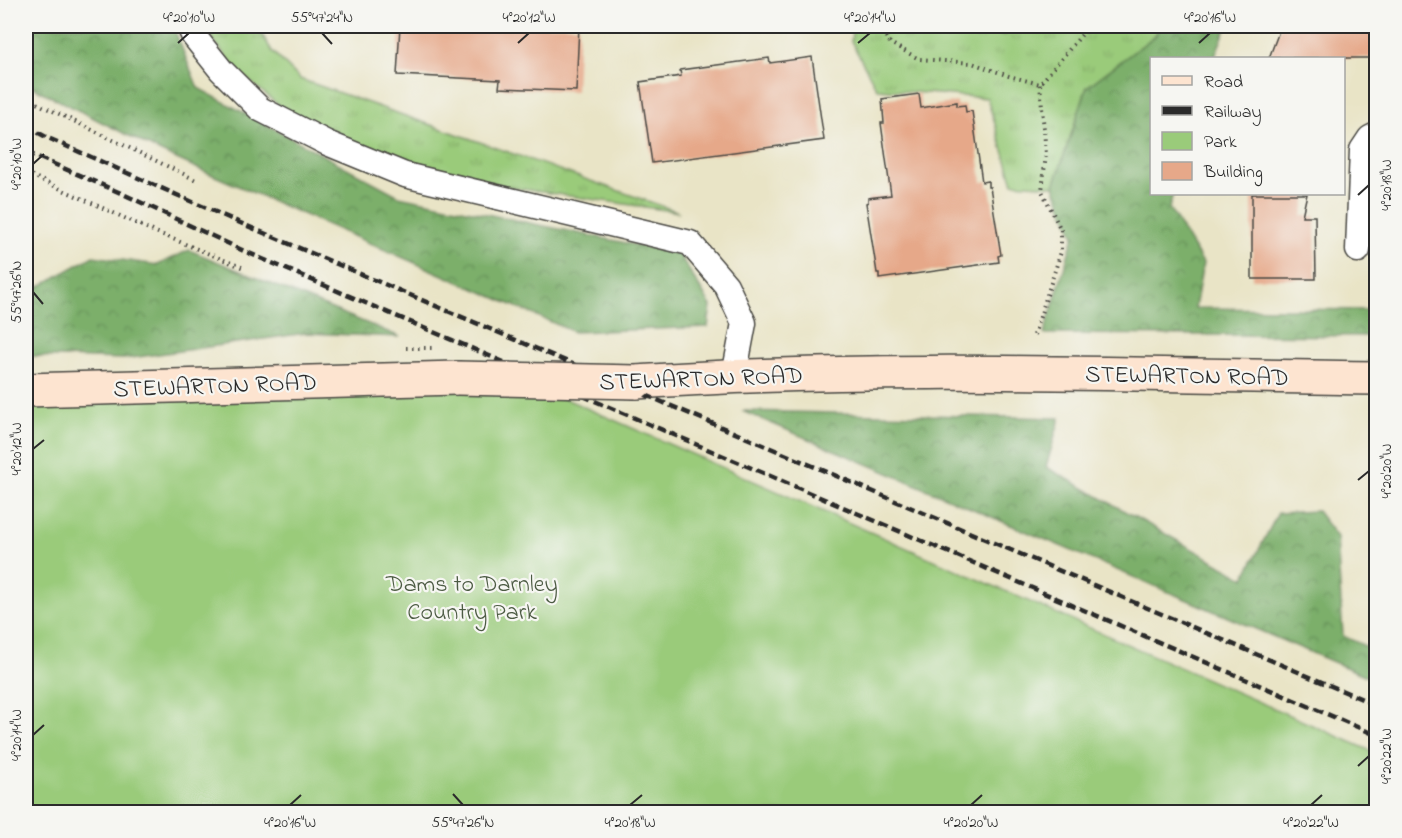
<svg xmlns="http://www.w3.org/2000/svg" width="1402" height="838" viewBox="0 0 1402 838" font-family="'Indie Flower',sans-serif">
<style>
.grass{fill:url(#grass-tufts);stroke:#627b52;stroke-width:1.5}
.forest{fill:url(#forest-crowns);stroke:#536d4a;stroke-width:1.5}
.park{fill:#9acb7a;stroke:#627b52;stroke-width:1.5}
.building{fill:#e6a889}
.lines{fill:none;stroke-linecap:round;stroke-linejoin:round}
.service-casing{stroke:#484742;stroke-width:27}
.secondary-casing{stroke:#484742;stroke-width:36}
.path{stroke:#484742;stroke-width:4;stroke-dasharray:1.5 4.5;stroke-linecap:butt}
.service{stroke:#fff;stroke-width:24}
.secondary{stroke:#fde4d0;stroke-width:33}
.rail{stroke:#2b2b2b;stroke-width:4.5;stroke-dasharray:9 4.5;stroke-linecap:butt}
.secondary-bridge-casing{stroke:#484742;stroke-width:36;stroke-linecap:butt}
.path-bridge{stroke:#484742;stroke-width:4;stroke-dasharray:1.5 4.5;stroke-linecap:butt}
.secondary-bridge{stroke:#fde4d0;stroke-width:33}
.ticks{fill:none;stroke:#2b2b2b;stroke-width:2}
.labels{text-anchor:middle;stroke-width:4.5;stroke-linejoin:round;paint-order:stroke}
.street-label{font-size:24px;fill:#2b2b2b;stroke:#f6f6f2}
.park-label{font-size:24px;fill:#4c5b43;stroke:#f6f6f2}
.neatline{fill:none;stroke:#2b2b2b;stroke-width:2}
.ticks-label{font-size:15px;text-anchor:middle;fill:#2b2b2b}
</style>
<defs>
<pattern id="grass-tufts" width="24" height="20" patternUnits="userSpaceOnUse" patternTransform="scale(1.5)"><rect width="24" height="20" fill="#9acb7a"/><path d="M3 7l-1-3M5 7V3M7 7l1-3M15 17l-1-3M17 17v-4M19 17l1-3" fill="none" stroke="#85ae6a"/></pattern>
<pattern id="forest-crowns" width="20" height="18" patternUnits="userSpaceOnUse" patternTransform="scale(1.5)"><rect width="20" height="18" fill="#7baf6a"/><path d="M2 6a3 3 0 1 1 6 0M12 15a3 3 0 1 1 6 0" fill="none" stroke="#658f57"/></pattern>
</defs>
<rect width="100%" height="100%" fill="#f6f6f2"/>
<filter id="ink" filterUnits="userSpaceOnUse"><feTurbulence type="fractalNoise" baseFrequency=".0167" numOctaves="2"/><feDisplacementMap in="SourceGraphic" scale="12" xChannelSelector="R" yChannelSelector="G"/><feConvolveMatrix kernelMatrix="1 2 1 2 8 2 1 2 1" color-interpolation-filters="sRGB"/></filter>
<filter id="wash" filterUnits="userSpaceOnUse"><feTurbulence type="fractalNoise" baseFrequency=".008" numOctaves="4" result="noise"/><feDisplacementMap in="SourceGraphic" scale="24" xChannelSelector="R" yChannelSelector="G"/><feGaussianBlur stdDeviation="1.35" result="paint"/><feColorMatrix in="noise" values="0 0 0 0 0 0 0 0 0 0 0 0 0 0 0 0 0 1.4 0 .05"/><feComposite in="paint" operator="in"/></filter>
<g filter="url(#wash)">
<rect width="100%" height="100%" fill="#e9e4c6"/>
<!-- grass -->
<g class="grass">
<path d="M203,26H257L272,51L300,79L679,212L488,184L356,148L296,119L237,71Z"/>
<path d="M853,26H1158L1156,35L1087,87L1054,186L1013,183L987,98L877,89L851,41Z"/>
</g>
<!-- forest -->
<g class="forest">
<path d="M26,26H173L198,88L399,196L679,254L711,306L708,327L574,332L201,170L161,152L26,84Z"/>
<path d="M1158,26H1227L1214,58H1152V194H1173L1169,208L1203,263L1195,308L1376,310V336L1044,334L1074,236L1054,186L1087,87L1156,35Z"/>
<path d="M189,250L400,337L306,333L124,359L26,356V294L93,256L158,265Z"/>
<path d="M742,411L1060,418L1046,467L1244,578L1278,513L1317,511L1337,537L1343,636L1376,651V680Z"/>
</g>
<!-- park -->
<g class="park">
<path d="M940,26H1019L1005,35L947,29Z"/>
<path d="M520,379L1376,753V812H26V389Z"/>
</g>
<g id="blocks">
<!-- building -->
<g class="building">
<path d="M400,26H579L576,91L499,88L500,80L397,75Z"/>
<path d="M1281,26H1377V58H1269Z"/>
<path d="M812,57L824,140L652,163L640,82L681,76L680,70L769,58L770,63Z"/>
<path d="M919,94L921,108L957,102V106L965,105L966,112L972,111L982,182L988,181V187H990L1001,255L998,256L999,262L879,279V273H877L866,203L868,202V198L891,195L881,123H884L882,99Z"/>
<path d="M1252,194H1307L1302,216H1315L1316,279H1252Z"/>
</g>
</g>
</g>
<g filter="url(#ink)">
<use href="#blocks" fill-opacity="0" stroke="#484742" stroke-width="1.5"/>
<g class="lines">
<!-- service casing -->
<g class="service-casing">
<g id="service">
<path d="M189,26L193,35L221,70L260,109L327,143L405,175L690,243L726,285L744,323L734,376"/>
<path d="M1358,250L1362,150L1370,138L1376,135"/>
</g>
</g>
<!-- secondary casing -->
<g class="secondary-casing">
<g id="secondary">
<path d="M636,382C882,365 1130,375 1376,378"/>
<path d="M26,390L457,378"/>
</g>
</g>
<!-- path -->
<g class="path">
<path d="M880,26L890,43L919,59L972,63L1009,76L1040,84L1084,32L1112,26"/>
<path d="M26,98L198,181"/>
<path d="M26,173L153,231L244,268"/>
<path d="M1034,335L1061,252V230L1042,191L1046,154L1040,84"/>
</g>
<!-- service -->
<use href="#service" class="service"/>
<!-- secondary -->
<use href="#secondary" class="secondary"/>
<!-- rail -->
<g class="rail">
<path d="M26,126L48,138L238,222L1376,705"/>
<path d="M26,152L123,194L244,251L1376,735"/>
</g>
<!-- secondary-bridge casing -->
<g class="secondary-bridge-casing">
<path id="secondary-bridge" d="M457,378L636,382"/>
</g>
<!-- path-bridge -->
<path class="path-bridge" d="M406,348H432"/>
<!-- secondary-bridge -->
<use href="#secondary-bridge" class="secondary-bridge"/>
</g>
</g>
<!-- ticks -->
<path class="ticks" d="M322,33L332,44M178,43L189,33M518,43L529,33M858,43L870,33M1199,43L1210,33M33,164L44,154M1358,195L1369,185M33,292L43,304M33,449L44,440M1358,480L1369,471M33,735L44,725M1358,766L1369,756M453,794L463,805M290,805L301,795M630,805L642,795M971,805L982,795M1311,805L1322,795"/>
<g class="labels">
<!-- street labels -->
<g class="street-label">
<text transform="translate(1187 375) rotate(1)" y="8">STEWARTON ROAD</text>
<text transform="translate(701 378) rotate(-2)" y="8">STEWARTON ROAD</text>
<text transform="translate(215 385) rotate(-2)" y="8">STEWARTON ROAD</text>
</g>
<!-- park labels -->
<g class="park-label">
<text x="472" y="591">Dams to Darnley<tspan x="472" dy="28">Country Park</tspan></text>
</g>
</g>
<!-- margin -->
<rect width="1402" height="838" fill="none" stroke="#f6f6f2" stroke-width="66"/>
<!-- legend -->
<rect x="1150" y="57" width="195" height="138" fill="#f6f6f2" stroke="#a5a5a2" stroke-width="1.5"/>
<rect x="1162" y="76" width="30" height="9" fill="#fde4d0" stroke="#a5a5a2" stroke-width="1.5"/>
<text x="1204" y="87" font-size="18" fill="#2b2b2b">Road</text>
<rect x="1162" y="106" width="30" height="9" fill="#2b2b2b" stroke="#a5a5a2" stroke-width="1.5"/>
<text x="1204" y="117" font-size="18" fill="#2b2b2b">Railway</text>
<rect x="1162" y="132" width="30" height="18" fill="#9acb7a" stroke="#a5a5a2" stroke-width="1.5"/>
<text x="1204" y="147" font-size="18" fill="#2b2b2b">Park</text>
<rect x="1162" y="162" width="30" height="18" fill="#e6a889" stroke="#a5a5a2" stroke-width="1.5"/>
<text x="1204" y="177" font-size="18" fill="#2b2b2b">Building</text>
<rect x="33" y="33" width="1336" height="772" class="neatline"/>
<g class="ticks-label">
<text x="189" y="22">4°20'10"W</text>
<text x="322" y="22">55°47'24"N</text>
<text x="529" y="22">4°20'12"W</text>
<text x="870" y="22">4°20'14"W</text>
<text x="1210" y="22">4°20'16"W</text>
<text transform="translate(16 164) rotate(-90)" y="5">4°20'10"W</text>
<text transform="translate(1386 185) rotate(-90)" y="5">4°20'18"W</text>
<text transform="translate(16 292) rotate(-90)" y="5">55°47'26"N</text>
<text transform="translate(16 449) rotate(-90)" y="5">4°20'12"W</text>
<text transform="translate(1386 471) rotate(-90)" y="5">4°20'20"W</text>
<text transform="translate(16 735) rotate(-90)" y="5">4°20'14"W</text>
<text transform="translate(1386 756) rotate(-90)" y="5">4°20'22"W</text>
<text x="290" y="827">4°20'16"W</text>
<text x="463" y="827">55°47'26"N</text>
<text x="630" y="827">4°20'18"W</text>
<text x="971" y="827">4°20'20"W</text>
<text x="1311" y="827">4°20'22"W</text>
</g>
</svg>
